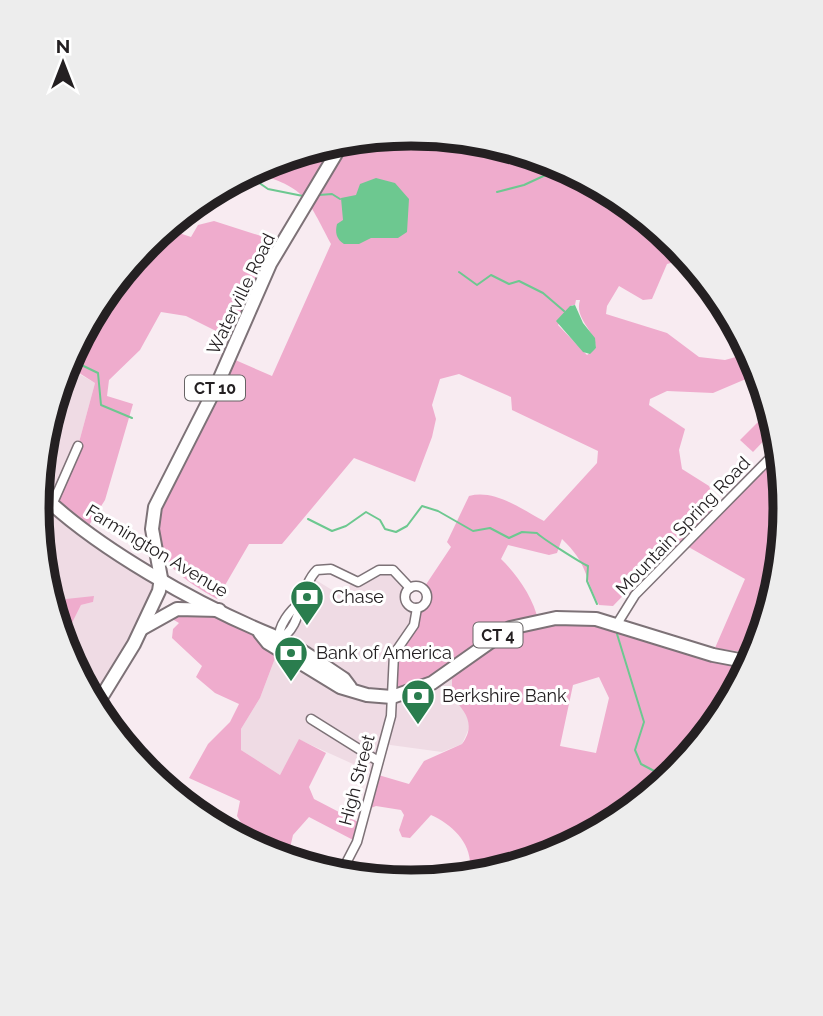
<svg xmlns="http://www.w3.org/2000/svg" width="823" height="1016" viewBox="0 0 823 1016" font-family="Raleway,sans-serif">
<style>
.built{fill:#efdbe4}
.green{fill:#efaccd;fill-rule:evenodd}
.water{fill:#6dc890}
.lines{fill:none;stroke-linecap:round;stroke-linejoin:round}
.stream{stroke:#6dc890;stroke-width:2}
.minor-casing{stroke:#7d7277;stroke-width:11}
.primary-casing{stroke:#7d7277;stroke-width:16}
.trunk-casing{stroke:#7d7277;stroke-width:16}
.minor{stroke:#fff;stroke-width:8}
.primary{stroke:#fff;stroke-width:12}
.trunk{stroke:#fff;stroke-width:12}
.labels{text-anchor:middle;stroke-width:6;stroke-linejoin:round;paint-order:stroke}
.shield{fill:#fff;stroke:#666364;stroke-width:2}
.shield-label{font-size:16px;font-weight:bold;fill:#242022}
.street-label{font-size:18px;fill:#242022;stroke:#fff}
.poi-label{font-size:18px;fill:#242022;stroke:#fff;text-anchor:start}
.rim{fill:none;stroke:#242022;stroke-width:9}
</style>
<rect width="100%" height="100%" fill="#f8ebf1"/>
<!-- built -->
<g class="built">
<path d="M65,366L95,383L78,446L52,505L161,578L99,701L65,651L63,641L81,605L93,602L66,599L58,615L37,508Z"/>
<path d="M393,570L407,590V604L413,608L452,668V697L467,712L470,726L462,744L442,752L383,744L375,774L300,740L280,775L241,750V729L260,698L277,653L279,639L311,577L345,598L352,580L376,572Z"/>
</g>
<!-- green -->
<g class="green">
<path d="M412,133L555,162L677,243L692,266L681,260L667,264L652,299L643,300L619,286L607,306L606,314L667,333L699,357L725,360L750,353L760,373L713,393L667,391L650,399L649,405L685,429L679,450L682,469L709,486L713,496L725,503L775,453L786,508L756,654L715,648L745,579L685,545L651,580L643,575L613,606L599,605C583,575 589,565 562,539L557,553L549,555L508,545L501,559C517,574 534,599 538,620L573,617L746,662L737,667L746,669L676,773L555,854L470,871C473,844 453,825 431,815L410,838L402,837L399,830L404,815L401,810L376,806L366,810L375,774L409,784L424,761L462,744C476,725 466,712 452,697V669L392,697V663L426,602L423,589L451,547L447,542L469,496C495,489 521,509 544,521L597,463L598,451L512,410L511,397L459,374L440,379L432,405L436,419L432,437L415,482L354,458L282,544H249L217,599C173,574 146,555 163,500L233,359L272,376L331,244C307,198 305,186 252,173L268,162ZM576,300H580C574,319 595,330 596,348L587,355L558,325L572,305H575ZM599,677L609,698L596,753L560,746L573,685Z"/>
<path d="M214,221L283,243L236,341L186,316L161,312L140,350L109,380L107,396L133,404L105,500L86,530L52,505L78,446L95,383L65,364L147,243L167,229L191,237L198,225Z"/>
<path d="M766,414L771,433L753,452L740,440Z"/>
<path d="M94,596L93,602L81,605L63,641L58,615L66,599Z"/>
<path d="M198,608L260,633L277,653L260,698L241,729V750L280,775L299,739L326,753L309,787L314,799L362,824L357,842L309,817L293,835L290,848L274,849L268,854L241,836L245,829L237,816L240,801L189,778L208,744L230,722L239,704L215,693L196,677L202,666L172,638L173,629L179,623L167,616Z"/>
</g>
<!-- water -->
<g class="water">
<path d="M376,178L395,183L409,199L407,232L398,238H371L359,244H344C336,239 335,232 337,224L343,220L341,198L356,195L360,184Z"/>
<path d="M575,305L583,323L595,338L596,348L590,354L583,352L556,321L570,306Z"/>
</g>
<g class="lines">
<!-- stream -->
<g class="stream">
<path d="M248,175L268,189L303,196"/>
<path d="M497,192L524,185L563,167"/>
<path d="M319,195L332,194L340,199"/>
<path d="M459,272L477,285L491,275L509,284L519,281L543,293L564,311"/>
<path d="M69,359L98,373L101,405L132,418"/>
<path d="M308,519L332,531L346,526L366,512L380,520L385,529L396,532L407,526L422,506L438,511L473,531L490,528L509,538L522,532L537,533C540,537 581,563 588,566L587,581L597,604"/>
<path d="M617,634L644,722L635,750L641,764L658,773L660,784"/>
</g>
<!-- minor casing -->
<g class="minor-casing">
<g id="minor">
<path d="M52,505L78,446"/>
<circle cx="416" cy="597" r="11"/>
<path d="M617,624L635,595L775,453"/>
<path d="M279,639C304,628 298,588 317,570L331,569L358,582L379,570H393L410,588"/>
<path d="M279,639C278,626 290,610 300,603"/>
<path d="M311,719L378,761"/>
<path d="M343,869L357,842L391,716L394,654L414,625L417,608"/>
</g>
</g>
<!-- primary casing -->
<g class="primary-casing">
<g id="primary">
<path d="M40,493C96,548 198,605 271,635C296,645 321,664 344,679L350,687"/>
<path d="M260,633L268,643L340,687L367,695L392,697L432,683L510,628L556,618L596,619L713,655L750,662"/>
</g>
</g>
<!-- trunk casing -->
<g class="trunk-casing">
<g id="trunk">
<path d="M143,628L177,609L219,610"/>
<path d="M99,701L134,644L159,591L161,578L152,529L155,507L217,385L270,264L340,147"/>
</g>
</g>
<!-- minor -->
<use href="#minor" class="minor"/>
<!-- primary -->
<use href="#primary" class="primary"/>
<!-- trunk -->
<use href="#trunk" class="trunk"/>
</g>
<!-- icons -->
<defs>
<g id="bank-pin" transform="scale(1.75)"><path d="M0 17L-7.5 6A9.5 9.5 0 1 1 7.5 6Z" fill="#2a7d4e" stroke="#fff"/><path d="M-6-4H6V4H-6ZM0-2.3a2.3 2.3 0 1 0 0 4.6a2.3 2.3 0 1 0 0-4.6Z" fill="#fff"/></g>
</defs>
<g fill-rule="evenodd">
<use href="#bank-pin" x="307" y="597"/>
<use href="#bank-pin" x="291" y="653"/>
<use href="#bank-pin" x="418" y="696"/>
</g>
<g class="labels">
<!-- shield labels -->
<g class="shield">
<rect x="185" y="375.5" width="60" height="25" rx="5"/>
<rect x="473.5" y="622.5" width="49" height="25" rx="5"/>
</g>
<g class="shield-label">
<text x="215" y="394">CT 10</text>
<text x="498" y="641">CT 4</text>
</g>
<!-- street labels -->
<g class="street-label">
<text transform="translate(241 294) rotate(-64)" y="6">Waterville Road</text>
<text transform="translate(683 526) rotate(-46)" y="6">Mountain Spring Road</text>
<text transform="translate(157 551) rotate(31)" y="6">Farmington Avenue</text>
<text transform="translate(357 780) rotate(-75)" y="6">High Street</text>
</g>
<!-- poi labels -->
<g class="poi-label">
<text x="332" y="603">Chase</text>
<text x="316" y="659">Bank of America</text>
<text x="442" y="702">Berkshire Bank</text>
</g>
</g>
<!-- crop -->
<path d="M0 0H823V1016H0ZM49 508a362 362 0 1 1 724 0a362 362 0 1 1-724 0Z" fill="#ededed" fill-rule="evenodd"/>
<path class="rim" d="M49 508a362 362 0 1 1 724 0a362 362 0 1 1-724 0Z"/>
<!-- north arrow -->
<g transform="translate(63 63)" stroke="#ffffff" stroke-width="5" paint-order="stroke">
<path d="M0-5L12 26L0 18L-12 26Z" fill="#242022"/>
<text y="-10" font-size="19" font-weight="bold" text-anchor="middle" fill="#242022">N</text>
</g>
</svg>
